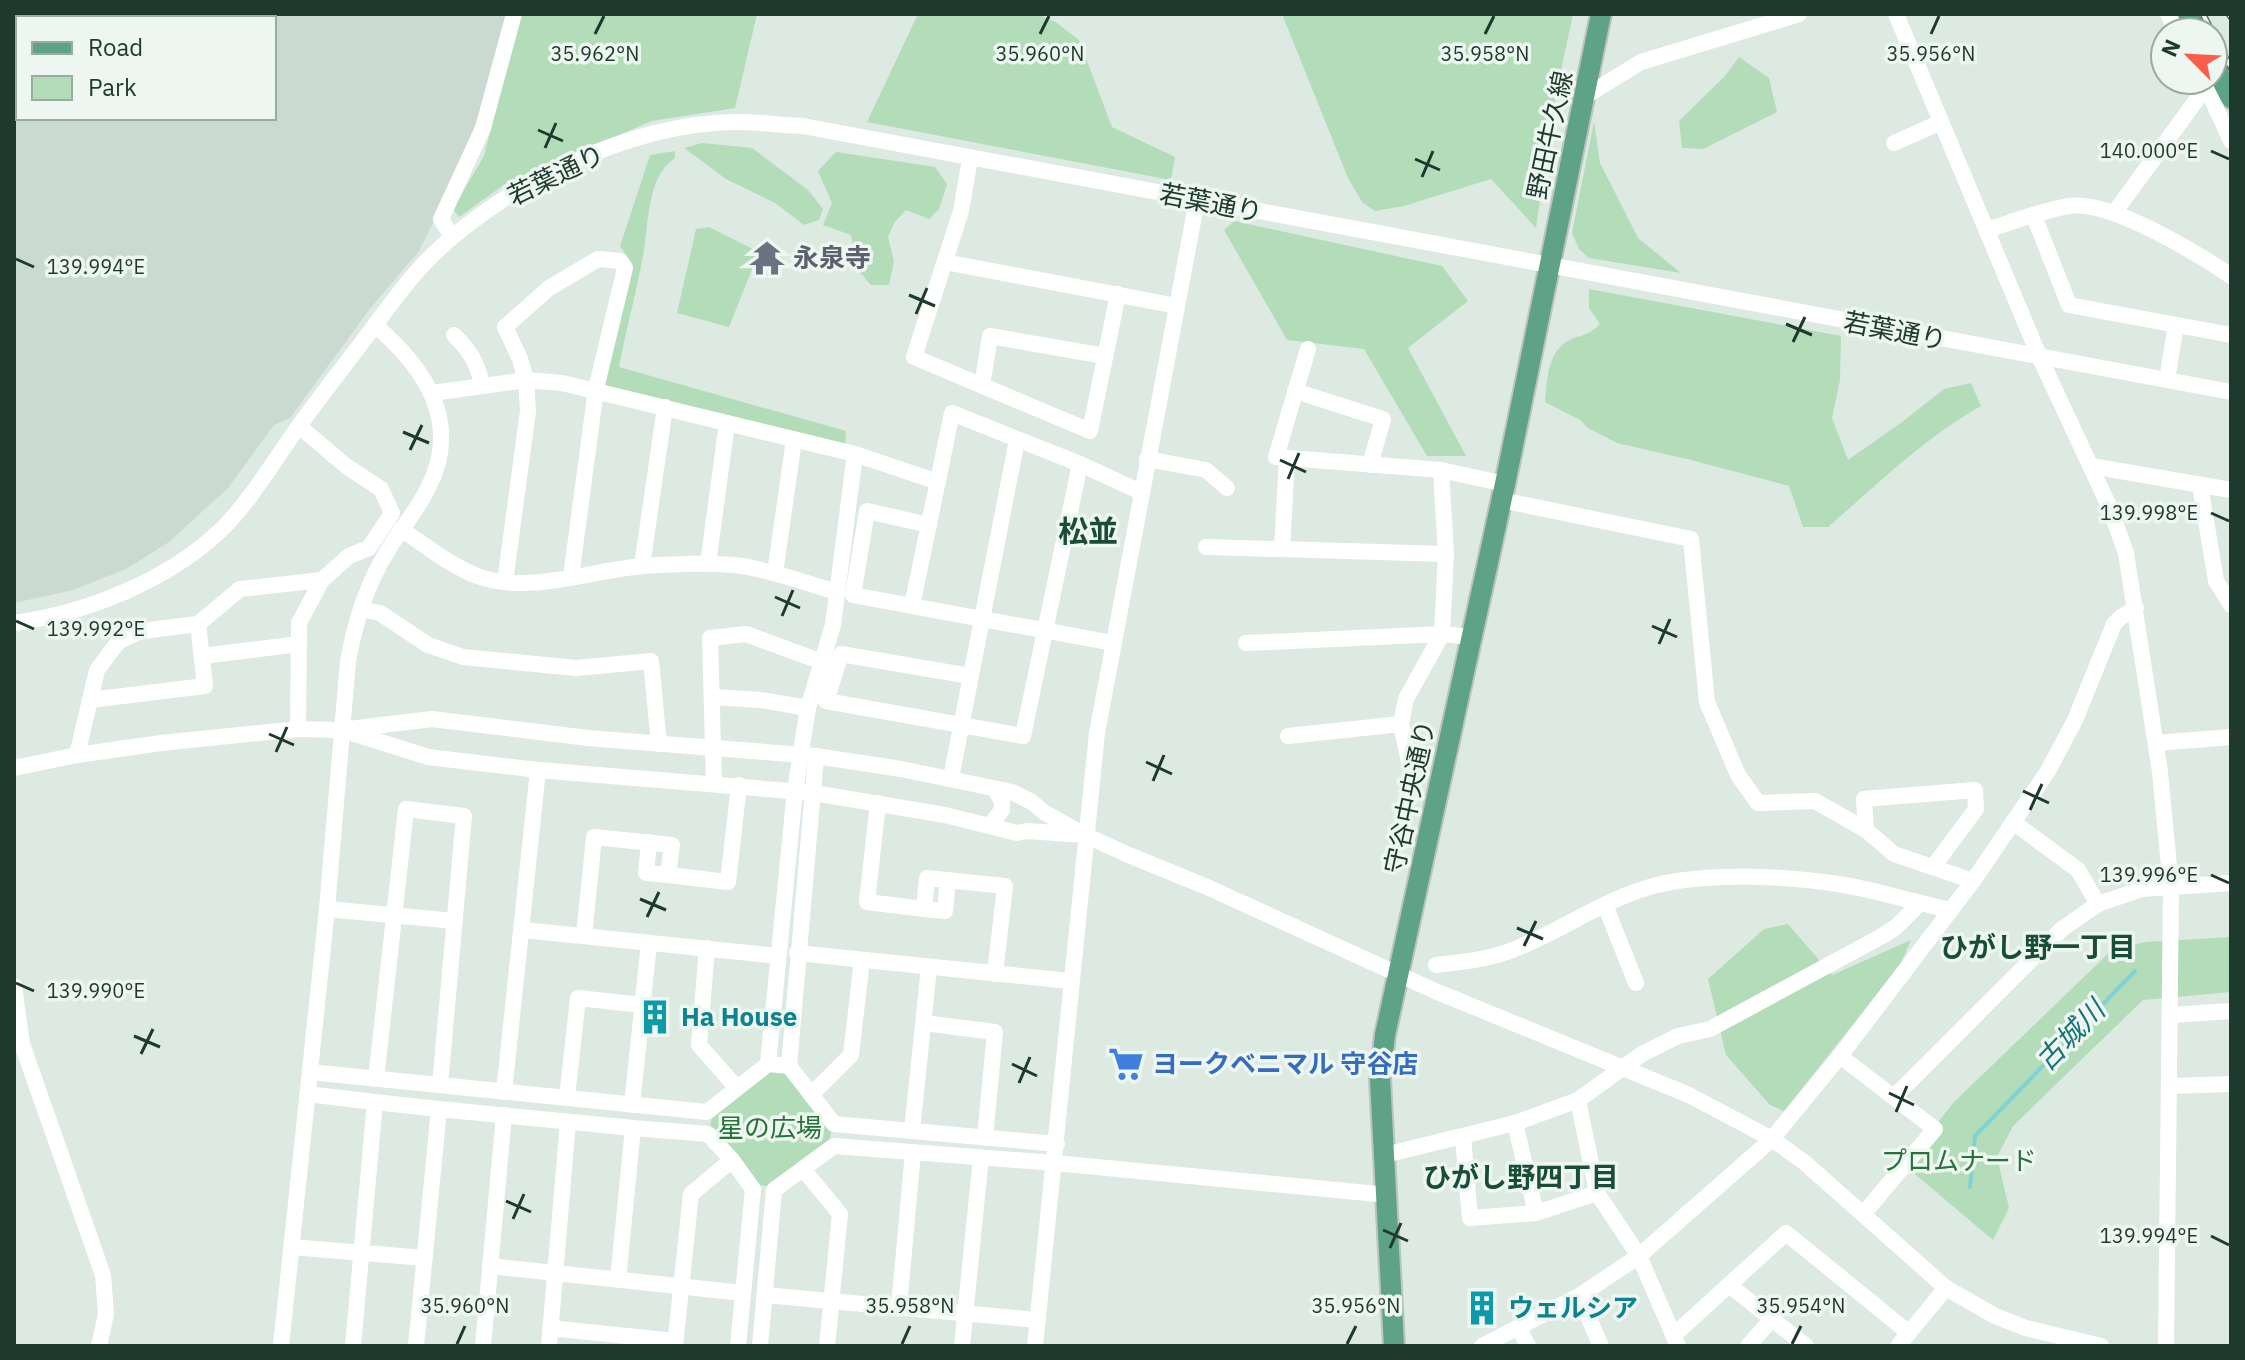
<svg xmlns="http://www.w3.org/2000/svg" width="2245" height="1360" viewBox="0 0 2245 1360" font-family="'IBM Plex Sans','Noto Sans JP',sans-serif">
<style>
.built{fill:#cbdad1;fill-rule:evenodd}
.green{fill:#b3ddb9}
.lines{fill:none;stroke-linecap:round;stroke-linejoin:round}
.stream{stroke:#80d2d3;stroke-width:4}
.major-casing{stroke:#bcc4c0;stroke-width:24}
.minor{stroke:#fff;stroke-width:16}
.major{stroke:#5ea288;stroke-width:20}
.rail-casing{stroke:#57766a;stroke-width:7}
.rail{stroke:#edf6f0;stroke-width:4;stroke-dasharray:12;stroke-linecap:butt}
.ticks{fill:none;stroke:#1e3a2e;stroke-width:3}
.labels{text-anchor:middle;stroke-width:7;stroke-linejoin:round;paint-order:stroke}
.street-label{font-size:26px;fill:#1e3a2e;stroke:#edf6f0}
.worship-label{font-size:26px;font-weight:bold;fill:#5b616d;stroke:#edf6f0;text-anchor:start}
.culture-label{font-size:26px;font-weight:bold;fill:#0d838f;stroke:#edf6f0;text-anchor:start}
.shop-label{font-size:26px;font-weight:bold;fill:#366cbe;stroke:#edf6f0;text-anchor:start}
.park-label{font-size:26px;fill:#267239;stroke:#edf6f0}
.neighbourhood-label{font-size:28px;font-weight:bold;fill:#194c39;stroke:#edf6f0}
.water-label{font-size:28px;font-style:italic;fill:#157478;stroke:#edf6f0}
.quarter-label{font-size:30px;font-weight:bold;fill:#194c39;stroke:#edf6f0}
.ticks-label{font-size:20px;text-anchor:middle;fill:#1e3a2e;stroke:#edf6f0;stroke-width:7;stroke-linejoin:round;paint-order:stroke}
</style>
<rect width="100%" height="100%" fill="#dceae2"/>
<!-- built -->
<path class="built" d="M18,14H507L476,136L419,251L369,310L290,418L274,425L228,488L169,542L126,569L73,590L14,603V28ZM18,18H274V118H18Z"/>
<!-- green -->
<g class="green">
<path d="M520,14H757L735,108L652,121L508,182L459,217L453,209L484,156Z"/>
<path d="M918,14H1038L1057,23L1079,40L1112,127L1175,157L1171,180L867,122Z"/>
<path d="M1282,14H1573L1556,94L1536,228L1491,179L1404,206L1375,211L1362,202L1348,178Z"/>
<path d="M1739,57L1769,78L1777,112L1703,149L1682,148L1679,121L1725,76Z"/>
<path d="M1594,121L1600,163L1638,238L1681,273L1589,258L1579,249L1572,233Z"/>
<path d="M702,143L752,148L808,190L823,209L819,220L804,225L775,203L726,179L684,148Z"/>
<path d="M675,151V158C646,177 649,226 643,256C636,294 626,330 619,367L846,431L845,444L601,384L631,262L620,246L650,155Z"/>
<path d="M836,152L935,167L947,184L939,209L929,219L906,210L894,223L888,237L894,261L889,285H871L856,268L843,258L854,251L851,235L823,225L832,203L818,171Z"/>
<path d="M1234,221L1442,266L1468,301L1408,348L1466,456H1427L1364,349L1287,340L1224,230Z"/>
<path d="M709,227L759,252L729,327L677,313L696,229Z"/>
<path d="M1589,289L1841,336L1840,380L1832,418L1848,460L1902,422L1944,389L1971,383L1981,406C1924,438 1878,484 1828,527H1803L1789,486L1691,460L1617,443L1588,428L1580,420L1545,402C1547,382 1547,355 1566,342C1579,334 1586,338 1600,324L1589,308Z"/>
<path d="M1788,924L1832,975L1911,940L1900,965L1784,1111L1770,1105L1726,1055L1708,979L1764,929Z"/>
<path d="M2231,937V992L2143,1000L2013,1126L1997,1157L2009,1208L1993,1240L1904,1165L1954,1102L2113,949L2146,942Z"/>
<path d="M769,1069L787,1071L831,1129L830,1140L771,1187L759,1185L710,1129L712,1115Z"/>
</g>
<g class="lines">
<!-- stream -->
<path class="stream" d="M1970,1187L1975,1136L2135,971"/>
<!-- major casing -->
<g class="major-casing">
<g id="major">
<path d="M2188,14L2197,32"/>
<path d="M2213,63L2231,98"/>
<path d="M1394,1346L1380,1079L1385,1035L1505,484L1601,14"/>
</g>
</g>
<!-- minor -->
<g class="minor">
<path d="M1896,14L2040,358L2109,506L2126,553L2160,772L2171,887L2166,1346"/>
<path d="M2168,14L2178,32"/>
<path d="M2203,80L2231,141"/>
<path d="M1584,97L1641,62L1799,14"/>
<path d="M1894,143L1941,122"/>
<path d="M970,159L961,211L914,357L1090,431L1118,294"/>
<path d="M2114,213L2206,87"/>
<path d="M2034,216L2069,305L2231,335"/>
<path d="M1987,230C2013,222 2042,210 2070,206C2110,200 2197,253 2231,276"/>
<path d="M452,237L441,219L483,128L514,14"/>
<path d="M945,262L1177,306"/>
<path d="M454,335C470,351 477,362 482,384"/>
<path d="M1308,349L1276,457L1441,470L1505,484"/>
<path d="M2167,380L2176,325"/>
<path d="M982,386L990,336L1105,356"/>
<path d="M1295,391L1383,419L1370,465"/>
<path d="M432,393L526,380L562,383L855,454"/>
<path d="M1147,459L1206,470L1227,488"/>
<path d="M2091,466L2231,490"/>
<path d="M2200,485L2216,581L2231,605"/>
<path d="M1501,500L1691,539L1707,702L1738,775L1758,803L1815,801L1866,830L1894,854L1973,881"/>
<path d="M401,529C426,546 452,567 480,577C532,594 591,570 644,566C676,564 710,562 742,566C774,571 806,583 837,592"/>
<path d="M1206,547L1446,554"/>
<path d="M1282,549L1287,458"/>
<path d="M708,564L727,423"/>
<path d="M642,566L665,407"/>
<path d="M775,573L794,440"/>
<path d="M505,582L528,411L526,380L520,359L505,327L549,288L598,259L620,261L625,268L596,389L571,577"/>
<path d="M912,606L853,595L867,511L929,525"/>
<path d="M361,609L380,613L428,645L463,657L576,668L651,661L659,744"/>
<path d="M14,623C87,613 167,581 221,530C247,505 273,463 294,433C315,403 338,374 360,345C379,320 398,293 419,269C491,190 629,122 737,122C759,122 781,125 803,126L2231,392"/>
<path d="M1113,643L912,606L952,413L1080,464L1141,492"/>
<path d="M1246,643L1442,634L1472,637"/>
<path d="M202,656L299,644"/>
<path d="M970,676L841,654L826,701L1023,736L1080,464"/>
<path d="M713,697L761,700L808,708"/>
<path d="M90,700L205,686L198,624"/>
<path d="M298,729L299,623L322,580L349,556L369,548L392,513L381,489L346,466L299,426"/>
<path d="M346,731L428,757L538,770L814,793L945,815L1017,833L1027,831L1085,835"/>
<path d="M1288,736L1401,724"/>
<path d="M2156,743L2231,737"/>
<path d="M77,755L97,670L119,641L142,631L198,624L240,589L322,580"/>
<path d="M816,756L789,1066L834,1124L1057,1144"/>
<path d="M1409,762L1401,724L1406,699L1442,634L1446,554L1441,470"/>
<path d="M14,768L77,755L161,743L298,729L341,730L432,719L588,738L816,756L901,769L1012,792L1032,802L1045,813L1085,835L1124,853L1207,887L1435,991L1689,1095L1772,1139L1804,1162L1946,1288L1995,1316L2026,1328L2101,1346"/>
<path d="M951,778L1017,440"/>
<path d="M714,783L710,638L746,634L822,662"/>
<path d="M878,803L867,902L924,909L927,878L1005,886L995,974"/>
<path d="M2013,822L2078,870L2098,904"/>
<path d="M989,826L1002,810V802L995,789"/>
<path d="M1866,830L1864,799L1975,790L1976,809L1933,867"/>
<path d="M649,842L646,873L668,875"/>
<path d="M1605,905L1636,983"/>
<path d="M327,909L455,921"/>
<path d="M924,909L945,911L948,880"/>
<path d="M523,930L778,956"/>
<path d="M584,936L594,837L672,845L668,875L728,882L739,785"/>
<path d="M707,948L699,1045L737,1088"/>
<path d="M797,953L1070,981"/>
<path d="M1436,965C1460,962 1484,960 1507,952C1558,934 1604,898 1657,885C1709,872 1791,876 1844,885C1880,891 1915,903 1951,910"/>
<path d="M14,986L22,1044L103,1275L106,1314L99,1346"/>
<path d="M2171,1015L2231,1011"/>
<path d="M924,1023L995,1032L985,1138"/>
<path d="M1840,1056L1935,1129L1864,1213"/>
<path d="M789,1066L768,1064L795,790L808,708L833,625L855,454L938,482"/>
<path d="M310,1072L707,1112L768,1064"/>
<path d="M376,1079L406,809L464,816L440,1085"/>
<path d="M2170,1086L2231,1084"/>
<path d="M504,1092L538,770"/>
<path d="M307,1094L375,1102L353,1346"/>
<path d="M811,1095L851,1055L862,960"/>
<path d="M1895,1096L2062,929L2098,904L2142,889L2231,883"/>
<path d="M567,1098L578,998L642,1005"/>
<path d="M1578,1100L1597,1193L1639,1256L1678,1346"/>
<path d="M375,1102L439,1109"/>
<path d="M632,1105L649,943"/>
<path d="M1515,1123L1536,1213L1597,1193"/>
<path d="M633,1128L708,1134L732,1160L753,1189L738,1346"/>
<path d="M912,1131L929,967"/>
<path d="M1463,1137L1470,1218L1536,1213"/>
<path d="M1385,1155L1515,1123L1578,1100L1642,1054L1678,1036L1710,1029L1884,935L1896,927L1919,904"/>
<path d="M803,1169L840,1214L827,1346"/>
<path d="M291,1247L425,1258"/>
<path d="M490,1266L743,1293"/>
<path d="M1729,1285L1806,1346"/>
<path d="M765,1295L1038,1320"/>
<path d="M1579,1296L1601,1346"/>
<path d="M899,1307L913,1152"/>
<path d="M550,1328L675,1341"/>
<path d="M1519,1329L1528,1346"/>
<path d="M1675,1334L1786,1233L1909,1333"/>
<path d="M281,1346L327,909L348,661C355,623 366,585 387,552C399,531 416,512 427,490C463,423 425,368 375,325"/>
<path d="M416,1346L439,1109L633,1128L618,1280"/>
<path d="M483,1346L504,1115"/>
<path d="M549,1346L568,1122"/>
<path d="M675,1346L691,1194L732,1160"/>
<path d="M760,1346L774,1190L834,1146L1055,1163L1388,1195"/>
<path d="M962,1346L981,1157"/>
<path d="M1035,1346L1097,733L1197,200"/>
<path d="M1482,1346L1579,1296L1639,1256L1772,1139L1840,1056L1973,881L2048,771L2075,720L2114,624L2121,617L2136,608"/>
<path d="M1748,1346L1772,1319"/>
<path d="M1898,1346L1946,1288"/>
</g>
<!-- major -->
<use href="#major" class="major"/>
<!-- rail casing -->
<g class="rail-casing">
<g id="rail">
<path d="M2203,14L2212,32"/>
<path d="M2229,14L2231,17"/>
<path d="M2213,34L2231,68"/>
</g>
</g>
<!-- rail -->
<use href="#rail" class="rail"/>
</g>
<!-- ticks -->
<path class="ticks" d="M595,34L604,16M1040,34L1049,16M1485,34L1494,16M1931,34L1939,16M538,130L563,141M545,148L556,123M2211,151L2229,159M1415,159L1440,170M1422,177L1433,151M16,259L34,267M909,295L935,306M916,314L927,288M1786,324L1812,335M1793,342L1805,317M403,432L429,443M410,450L422,425M1280,460L1306,472M1288,479L1299,453M2211,513L2229,521M775,597L800,608M782,616L793,590M16,621L34,629M1652,626L1677,637M1659,644L1670,619M269,734L294,745M276,752L287,727M1146,762L1172,774M1153,781L1164,755M2023,791L2049,803M2030,810L2042,784M2211,875L2229,883M640,899L666,910M647,917L659,892M1517,928L1543,939M1524,946L1536,921M16,983L34,991M134,1036L160,1047M141,1054L153,1029M1012,1064L1037,1076M1019,1083L1030,1057M1889,1093L1914,1105M1896,1112L1907,1086M506,1201L531,1212M513,1219L524,1194M1383,1230L1408,1241M2211,1236L2229,1245M1390,1248L1401,1223M457,1344L465,1326M902,1344L910,1326M1347,1344L1356,1326M1792,1344L1801,1326"/>
<!-- icons -->
<defs>
<g id="temple-bare" transform="scale(2.76)"><path d="M0-6L5-2H3V0L6.5 2.5H4V6H1.5V3h-3V6H-4V2.5H-6.5L-3 0V-2H-5Z" fill="#6b7280" stroke="#edf6f0" stroke-width="2.5" paint-order="stroke"/></g>
<g id="building-bare" transform="scale(2.76)"><path d="M-4-6H4V6H1V3H-1V6H-4ZM-2.5-4.3h1.7v1.8h-1.7ZM.8-4.3h1.7v1.8H.8ZM-2.5-1h1.7V.8h-1.7ZM.8-1h1.7V.8H.8Z" fill="#0f9aa8" stroke="#edf6f0" stroke-width="2.5" paint-order="stroke"/></g>
<g id="supermarket-bare" transform="scale(2.76)"><path d="M-6-5.5h2.5l.6 2H6L4.5 2H-2.5L-4.4-4H-6ZM-1.5 3.2a1.3 1.3 0 1 0 .1 0ZM3 3.2a1.3 1.3 0 1 0 .1 0Z" fill="#3f7fe0" stroke="#edf6f0" stroke-width="2.5" paint-order="stroke"/></g>
</defs>
<g fill-rule="evenodd">
<use href="#temple-bare" x="767" y="258"/>
<use href="#building-bare" x="655" y="1017"/>
<use href="#supermarket-bare" x="1126" y="1064"/>
<use href="#building-bare" x="1482" y="1308"/>
</g>
<g class="labels">
<!-- street labels -->
<g class="street-label">
<text transform="translate(1550 135) rotate(-78)" y="9">野田牛久線</text>
<text transform="translate(556 175) rotate(-26)" y="9">若葉通り</text>
<text transform="translate(1211 203) rotate(11)" y="9">若葉通り</text>
<text transform="translate(1895 331) rotate(11)" y="9">若葉通り</text>
<text transform="translate(1410 797) rotate(-78)" y="9">守谷中央通り</text>
</g>
<!-- worship labels -->
<g class="worship-label">
<text x="793" y="267">永泉寺</text>
</g>
<!-- culture labels -->
<g class="culture-label">
<text x="681" y="1026">Ha House</text>
<text x="1508" y="1317">ウェルシア</text>
</g>
<!-- shop labels -->
<g class="shop-label">
<text x="1152" y="1073">ヨークベニマル 守谷店</text>
</g>
<!-- park labels -->
<g class="park-label">
<text x="770" y="1137">星の広場</text>
<text x="1959" y="1170">プロムナード</text>
</g>
<!-- neighbourhood labels -->
<g class="neighbourhood-label">
<text x="2038" y="957">ひがし野一丁目</text>
<text x="1521" y="1187">ひがし野四丁目</text>
</g>
<!-- water labels -->
<g class="water-label">
<text transform="translate(2070 1035) rotate(-46)" y="10">古城川</text>
</g>
<!-- quarter labels -->
<g class="quarter-label">
<text x="1088" y="542">松並</text>
</g>
</g>
<g class="ticks-label">
<text x="595" y="61">35.962°N</text>
<text x="1040" y="61">35.960°N</text>
<text x="1485" y="61">35.958°N</text>
<text x="1931" y="61">35.956°N</text>
<text x="2149" y="158">140.000°E</text>
<text x="96" y="274">139.994°E</text>
<text x="2149" y="520">139.998°E</text>
<text x="96" y="636">139.992°E</text>
<text x="2149" y="882">139.996°E</text>
<text x="96" y="998">139.990°E</text>
<text x="2149" y="1243">139.994°E</text>
<text x="465" y="1313">35.960°N</text>
<text x="910" y="1313">35.958°N</text>
<text x="1356" y="1313">35.956°N</text>
<text x="1801" y="1313">35.954°N</text>
</g>
<!-- border -->
<rect width="2245" height="1360" fill="none" stroke="#1e3a2e" stroke-width="32"/>
<!-- legend -->
<rect x="16" y="16" width="260" height="104" fill="#edf6f0" stroke="#9aaba2" stroke-width="2"/>
<rect x="32" y="42" width="40" height="12" fill="#5ea288" stroke="#9aaba2" stroke-width="2"/>
<text x="88" y="56" font-size="24" fill="#1e3a2e">Road</text>
<rect x="32" y="76" width="40" height="24" fill="#b3ddb9" stroke="#9aaba2" stroke-width="2"/>
<text x="88" y="96" font-size="24" fill="#1e3a2e">Park</text>
<!-- north arrow -->
<g transform="translate(2189 56) rotate(294)"><circle r="38" fill="#edf6f0" stroke="#9aaba2" stroke-width="2"/>
<path d="M0-6L14 30L0 20L-14 30Z" fill="#fa5e4a"/>
<text y="-12" font-size="22" font-weight="bold" text-anchor="middle" fill="#1e3a2e">N</text>
</g>
</svg>
